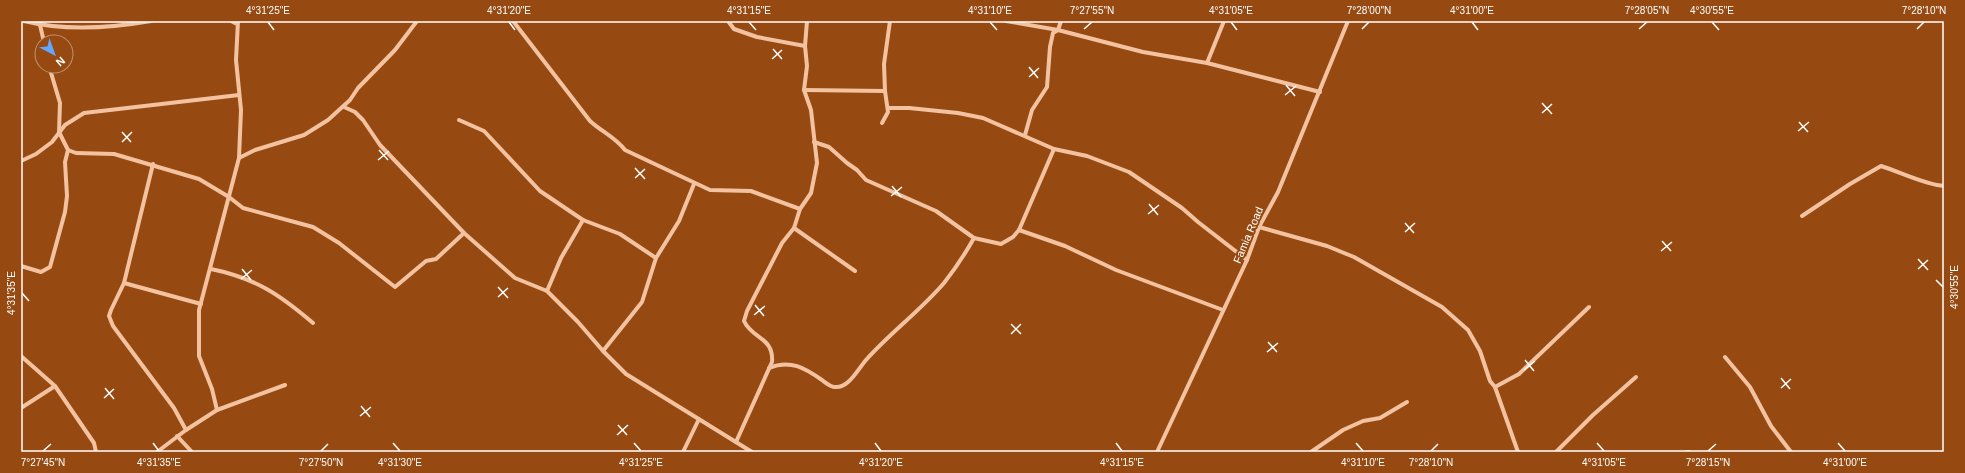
<svg xmlns="http://www.w3.org/2000/svg" width="1965" height="473" viewBox="0 0 1965 473" font-family="Helvetica,sans-serif">
<style>
.lines{fill:none;stroke-linecap:round;stroke-linejoin:round}
.street{stroke:#f3c3a1;stroke-width:4}
.ticks{fill:none;stroke:#fff;stroke-width:1.5}
.labels{text-anchor:middle;stroke-width:4;stroke-linejoin:round;paint-order:stroke}
.street-label{font-size:11px;fill:#fff;stroke:#964a11}
.neatline{fill:none;stroke:#fff;stroke-width:1.5}
.ticks-label{font-size:10px;text-anchor:middle;fill:#fff}
</style>
<rect width="100%" height="100%" fill="#964a11"/>
<g class="lines">
<!-- street -->
<g class="street">
<path d="M24,21C64,31 111,28 151,21"/>
<path d="M41,21L40,25L44,42"/>
<path d="M231,21L237,24"/>
<path d="M513,21L590,121C602,132 615,137 625,150L710,190L751,191L800,209"/>
<path d="M728,21L734,29L757,37L805,46"/>
<path d="M1006,21L1058,30L1143,52L1207,63L1320,92"/>
<path d="M1207,63L1224,21"/>
<path d="M804,90L885,91"/>
<path d="M344,107L355,112L363,120L380,145L464,233L515,278L547,291L578,322L603,351L626,374L752,452"/>
<path d="M888,108H909L958,113L983,118L1054,149L1087,156L1129,172L1182,208L1198,222L1247,260"/>
<path d="M459,120L484,131L540,191L583,220"/>
<path d="M882,123L888,112L885,91L884,64L890,21"/>
<path d="M1025,135L1032,110L1047,87L1050,47L1053,33L1058,30L1061,21"/>
<path d="M814,142L829,147L847,163L857,170L866,180L936,211L974,238L1001,244L1013,237L1019,230L1054,149"/>
<path d="M68,150L76,153L114,154L199,179L229,197L243,208L313,227L339,243L395,287L426,261L436,259L464,233"/>
<path d="M239,158L255,150L304,135L328,120L350,100L358,88L395,50L417,21"/>
<path d="M21,161L36,154L52,142L65,125L84,113L239,95"/>
<path d="M153,164L124,283L111,310L109,316L113,326L174,408L186,430"/>
<path d="M1802,216L1850,184L1881,166C1900,172 1926,185 1944,186"/>
<path d="M1259,227L1327,246L1354,257L1442,307L1468,330L1480,351L1490,381L1495,387L1518,452"/>
<path d="M794,228L855,271"/>
<path d="M1019,230L1065,246L1116,270L1223,310"/>
<path d="M21,266L41,272L50,267L65,212L67,196L65,162L68,150L59,132L60,103L49,66"/>
<path d="M211,269C255,278 279,294 313,323"/>
<path d="M124,283L201,304"/>
<path d="M547,291L561,258L583,220L620,234L656,258"/>
<path d="M603,351L642,302L656,258L679,221L694,184"/>
<path d="M21,356L55,386L94,443L96,452"/>
<path d="M1725,357L1750,387L1771,426L1791,452"/>
<path d="M769,368C790,359 805,368 822,380C826,383 830,387 835,387C849,388 858,369 866,360C890,333 920,311 944,283C955,269 965,254 974,238"/>
<path d="M1495,387L1519,374L1589,307"/>
<path d="M21,408L55,386"/>
<path d="M217,410L212,389L199,356V310L239,158L241,110L236,60L238,21"/>
<path d="M177,436L192,452"/>
<path d="M736,442L772,362C774,337 752,339 744,321L747,311L782,243L794,228L800,209L811,193L817,163L811,110L804,90L807,66L805,46L807,21"/>
<path d="M157,452L186,430L217,410L285,385"/>
<path d="M683,452L699,419"/>
<path d="M1157,452L1247,260L1259,227L1278,192L1348,21"/>
<path d="M1311,452L1343,430L1363,421L1380,418L1407,402"/>
<path d="M1556,452L1593,415L1636,377"/>
<path d="M1686,452H1689"/>
</g>
</g>
<!-- ticks -->
<path class="ticks" d="M268,22L274,30M509,22L515,30M749,22L756,30M990,22L997,30M1231,22L1237,30M1472,22L1478,30M1712,22L1719,30M1084,29L1092,22M1362,29L1369,22M1639,29L1647,22M1917,29L1924,22M773,49L782,59M772,59L782,50M1029,67L1038,78M1029,77L1039,68M1286,85L1295,96M1285,95L1296,86M1542,103L1552,114M1542,113L1552,104M1799,122L1808,132M1798,131L1809,122M122,132L131,142M122,142L132,132M379,150L388,160M378,160L389,151M635,168L645,179M635,178L645,169M892,186L901,197M891,196L902,187M1149,204L1158,215M1148,214L1159,205M1405,223L1414,233M1405,232L1415,223M1662,241L1671,251M1661,251L1672,242M1918,259L1928,270M242,269L251,280M1918,269L1928,260M241,279L252,270M1936,280L1943,287M498,287L508,298M22,293L29,301M498,297L508,288M755,305L764,316M754,315L765,306M1011,324L1021,334M1011,334L1021,324M1268,342L1277,352M1267,352L1278,343M1525,360L1534,371M1524,370L1535,361M1781,378L1790,389M105,388L114,399M1781,388L1791,379M104,398L114,389M361,406L370,417M360,416L371,407M618,425L627,435M617,435L628,425M153,443L159,451M393,443L400,451M634,443L641,451M875,443L881,451M1116,443L1122,451M1356,443L1363,451M1597,443L1604,451M1838,443L1845,451M43,451L51,444M321,451L328,444M1431,451L1438,444M1708,451L1716,444"/>
<g class="labels">
<!-- street labels -->
<g class="street-label">
<text transform="translate(1248 235) rotate(-67)" y="4">Famia Road</text>
</g>
</g>
<!-- border -->
<rect width="1965" height="473" fill="none" stroke="#964a11" stroke-width="44"/>
<!-- north arrow -->
<g transform="translate(54 54) rotate(139)"><circle r="19" fill="#964a11" stroke="#c09270"/>
<path d="M0-3L7 15L0 10L-7 15Z" fill="#63a5ff"/>
<text y="-6" font-size="11" font-weight="bold" text-anchor="middle" fill="#ffffff">N</text>
</g>
<rect x="22" y="22" width="1921" height="429" class="neatline"/>
<g class="ticks-label">
<text x="268" y="14">4°31'25"E</text>
<text x="509" y="14">4°31'20"E</text>
<text x="749" y="14">4°31'15"E</text>
<text x="990" y="14">4°31'10"E</text>
<text x="1092" y="14">7°27'55"N</text>
<text x="1231" y="14">4°31'05"E</text>
<text x="1369" y="14">7°28'00"N</text>
<text x="1472" y="14">4°31'00"E</text>
<text x="1647" y="14">7°28'05"N</text>
<text x="1712" y="14">4°30'55"E</text>
<text x="1924" y="14">7°28'10"N</text>
<text transform="translate(1954 287) rotate(-90)" y="4">4°30'55"E</text>
<text transform="translate(11 293) rotate(-90)" y="4">4°31'35"E</text>
<text x="43" y="466">7°27'45"N</text>
<text x="159" y="466">4°31'35"E</text>
<text x="321" y="466">7°27'50"N</text>
<text x="400" y="466">4°31'30"E</text>
<text x="641" y="466">4°31'25"E</text>
<text x="881" y="466">4°31'20"E</text>
<text x="1122" y="466">4°31'15"E</text>
<text x="1363" y="466">4°31'10"E</text>
<text x="1431" y="466">7°28'10"N</text>
<text x="1604" y="466">4°31'05"E</text>
<text x="1708" y="466">7°28'15"N</text>
<text x="1845" y="466">4°31'00"E</text>
</g>
</svg>
